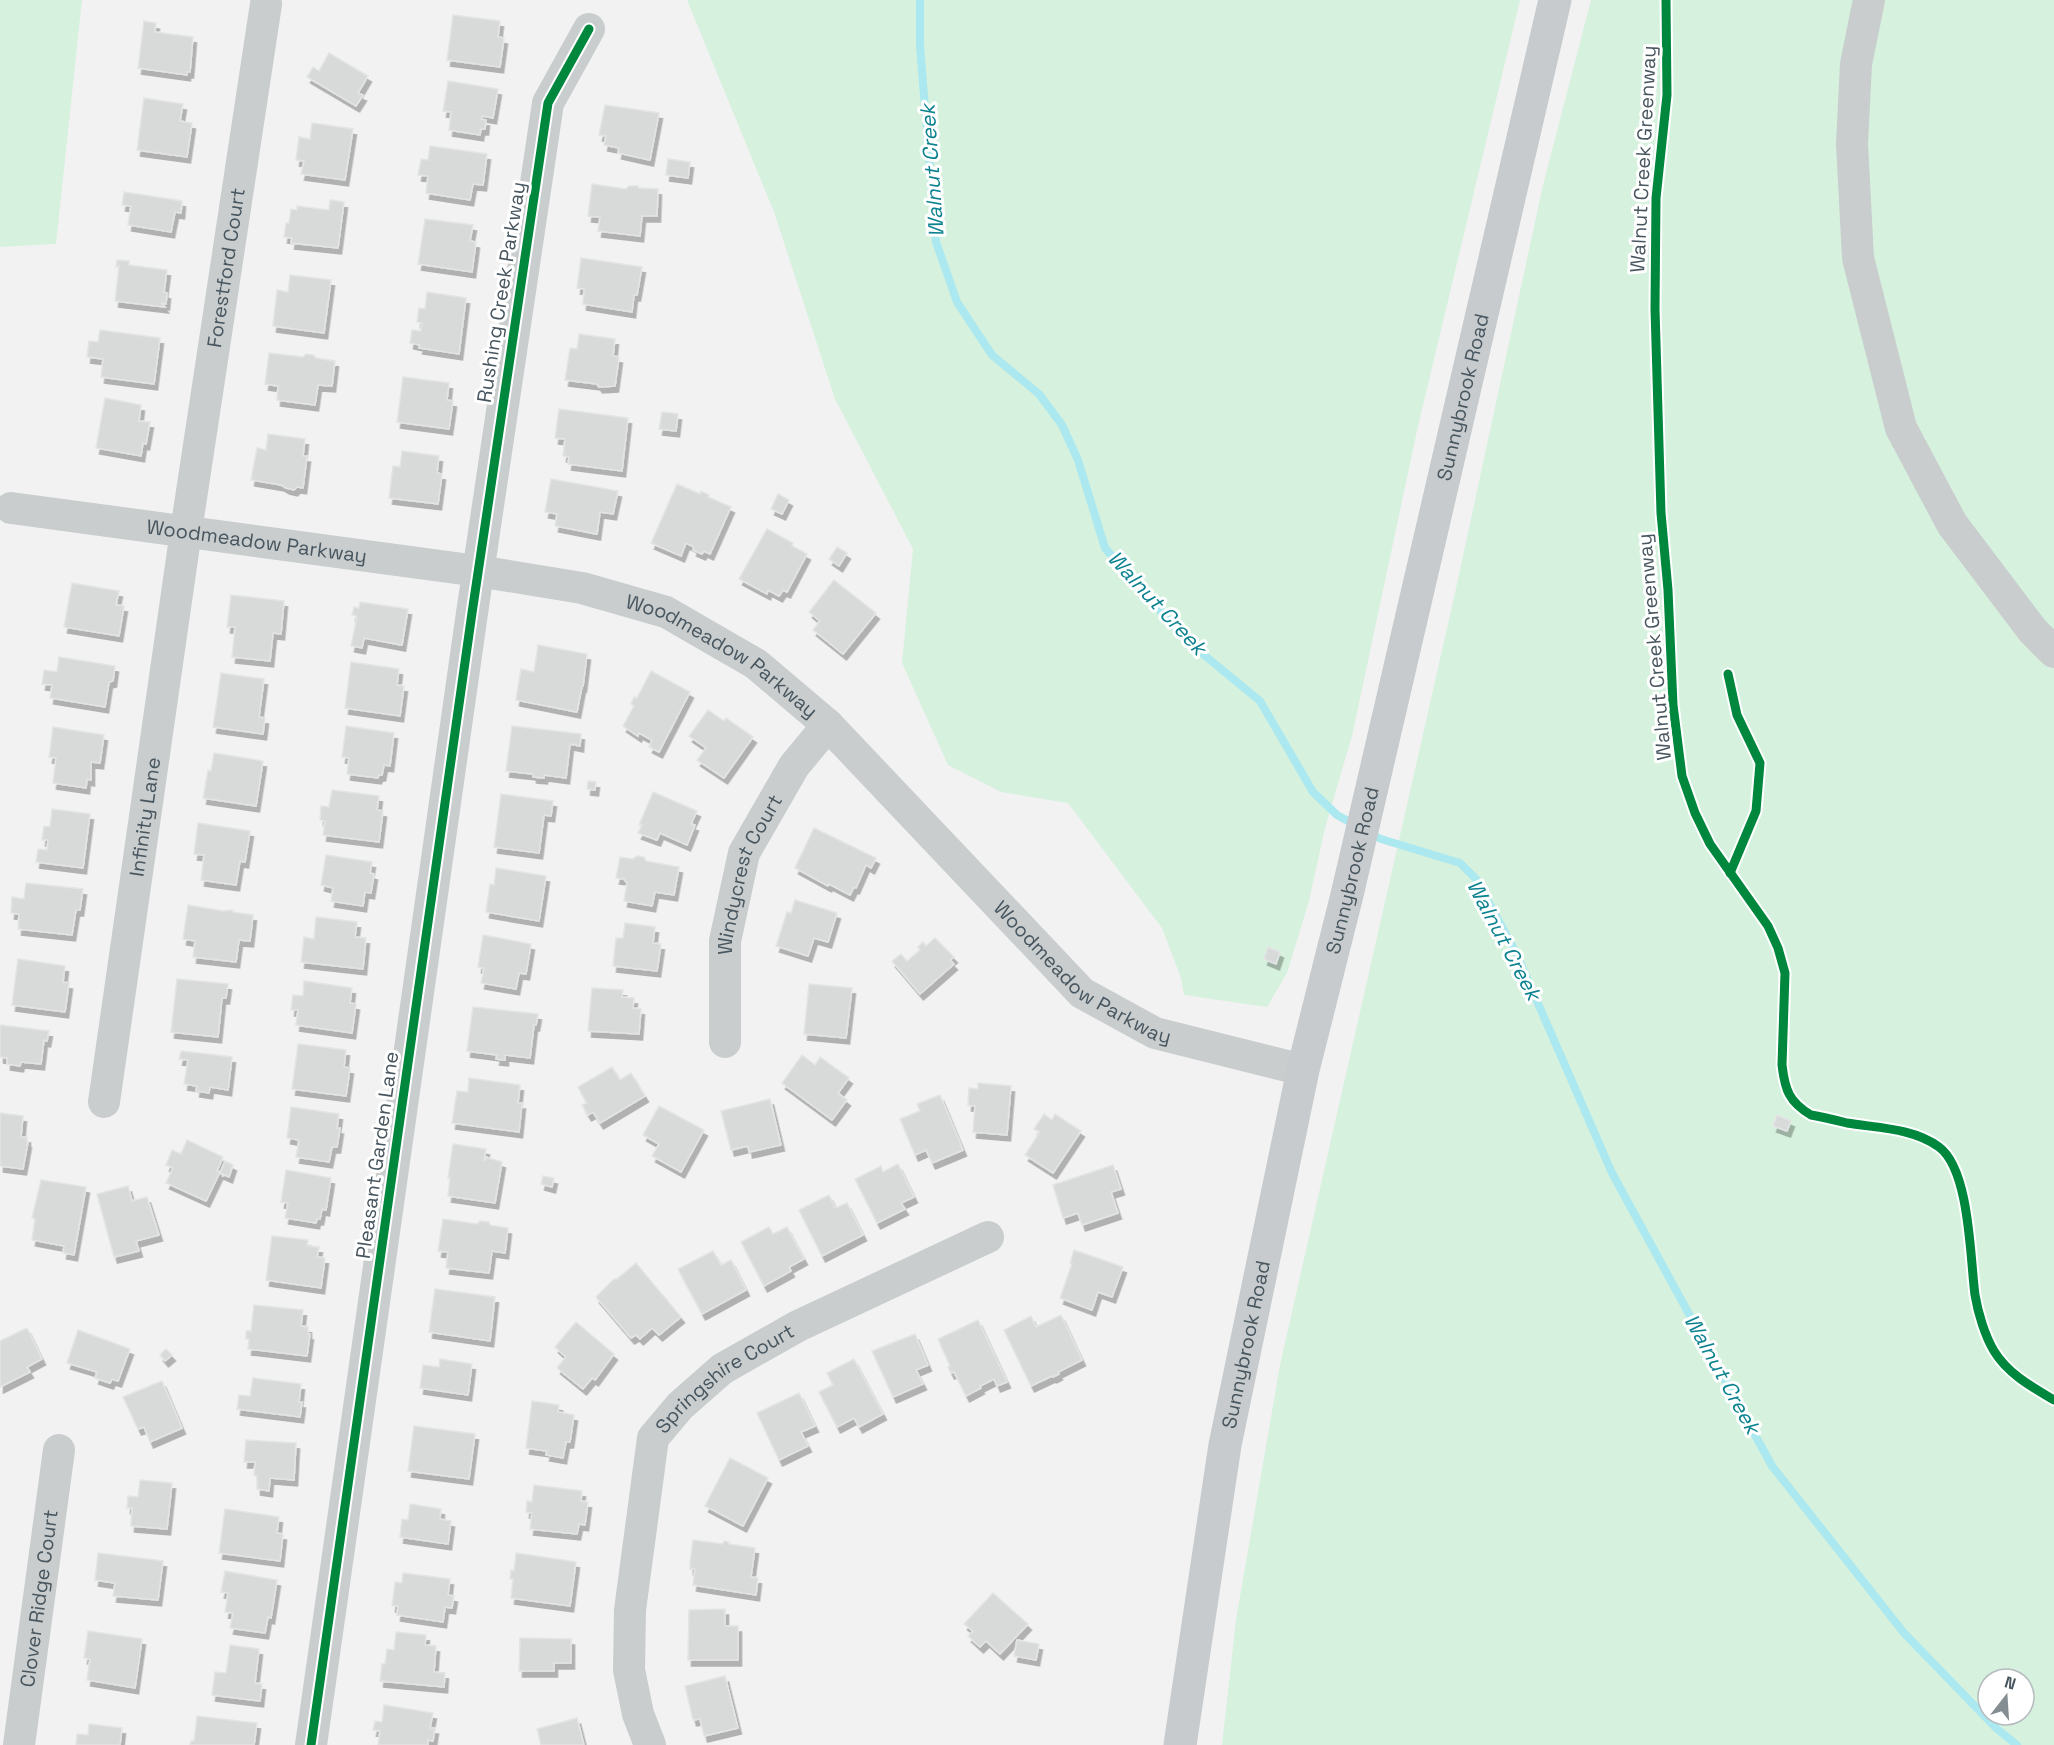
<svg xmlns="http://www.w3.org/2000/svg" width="2054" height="1745" viewBox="0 0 2054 1745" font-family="'Space Grotesk',sans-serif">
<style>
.green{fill:#d6f1de;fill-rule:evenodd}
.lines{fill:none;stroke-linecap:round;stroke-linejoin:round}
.stream{stroke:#abe8ef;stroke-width:8}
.building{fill:#d8dada;stroke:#e3e4e5;stroke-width:1.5;filter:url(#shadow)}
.minor{stroke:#c9cdce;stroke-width:32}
.major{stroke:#c7cbcd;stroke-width:33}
.cycleway-casing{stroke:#fff;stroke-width:13}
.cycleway{stroke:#00873e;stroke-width:9}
.labels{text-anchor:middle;stroke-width:6;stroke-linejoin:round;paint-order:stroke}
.street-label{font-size:20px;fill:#48565f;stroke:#fff}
.water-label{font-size:21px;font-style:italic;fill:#0b8290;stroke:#fff}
</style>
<defs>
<filter id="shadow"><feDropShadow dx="3.5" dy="6" stdDeviation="0" flood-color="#0004"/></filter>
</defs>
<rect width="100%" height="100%" fill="#f2f2f2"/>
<!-- green -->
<g class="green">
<path d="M0,0H82L56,244L0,247Z"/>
<path d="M687,0H1520L1418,426L1352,736L1325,828L1309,901L1287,973L1267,1007L1184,995L1181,978L1162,928L1068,803L1001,792L948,765L902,663L913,549L835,399L774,212Z"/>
<path d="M1591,0H2054V1745H1222L1236,1620L1280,1365L1455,593L1543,185ZM1988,1679H2024V1715H1988Z"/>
</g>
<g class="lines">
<!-- stream -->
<g class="stream">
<path d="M920,0V46L936,242L957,302L992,355L1039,394L1062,425L1078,460L1105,548L1187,641L1260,701L1313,792L1337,815L1355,825"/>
<path d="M1369,833L1381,839L1460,863L1476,879L1516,953L1612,1173L1772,1466L1904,1633L1996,1728L2017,1745"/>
</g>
</g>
<!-- building -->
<g class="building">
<path d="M453,15L500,21L498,37L504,38L500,67L447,60Z"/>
<path d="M144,21L156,23L155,32L193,37L190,72H187V75L138,68Z"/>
<path d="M329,53L368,76L358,93L363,95L356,106L307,77L313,67L319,71Z"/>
<path d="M448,81L498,89L493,118L482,116L481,119L486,120L485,129H481L480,135L449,130L451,112L443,111Z"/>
<path d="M144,98L183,104L180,121L192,123L187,157L137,150Z"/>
<path d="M605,105L659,113L650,160L618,153L619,148L604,145L606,136L599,135Z"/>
<path d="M312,123L353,129L345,180L301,174L304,161L296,160L299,137L310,139Z"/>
<path d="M430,146L487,154L483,185L473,184L470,200L426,193L428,176L418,175L421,159L428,160Z"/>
<path d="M668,159L690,162L688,178L666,175Z"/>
<path d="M592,184L626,189L629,186H638V188L658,189L657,216H642L640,236L598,231L600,217L588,216Z"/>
<path d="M124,192L182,201L181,213L175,212L171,232L128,225L131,206L122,205Z"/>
<path d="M330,200L344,202L338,248L291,243L292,238L284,237L286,223H289L291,209L297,210V206L329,210Z"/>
<path d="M425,219L473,225L470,241L476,242L472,272L418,264Z"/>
<path d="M581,258L642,267L637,295H634L632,312L583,304L584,289L577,288Z"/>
<path d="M117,260L129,261V265L167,270L164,292L167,293L166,304L162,303L165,307L115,301L119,266L116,267Z"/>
<path d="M290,275L331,280L324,333L273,326L277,290L288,292Z"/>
<path d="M427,292L466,298L459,354L419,348L420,345L410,343L412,330L421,331L422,323L417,322L419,308L425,309Z"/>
<path d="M100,330L160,338L154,384L101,377L103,359L87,357L89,341L98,342Z"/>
<path d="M579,334L615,339L613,356L619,357L615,386L599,387L597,384L565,380L570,348L577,349Z"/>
<path d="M269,353L303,357L306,354L313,355L316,358L335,361L332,386L318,385L315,405L277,400L278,386L265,384Z"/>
<path d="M403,377L449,383L447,400L453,401L449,429L397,422Z"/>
<path d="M105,398L141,405L139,421L150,422L146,444L143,443L141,456L96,448Z"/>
<path d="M559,409L628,418L622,471L568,464L569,457L563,456L565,439L555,438Z"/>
<path d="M662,412L678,414L676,431L659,429Z"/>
<path d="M268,434L305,439L303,456H307L303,488L297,487L294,490L286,488L281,485L251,480L257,448L266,450Z"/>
<path d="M402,451L439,456L437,473L442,474L438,504L389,498L393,466L400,467Z"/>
<path d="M551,479L618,491L613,514L600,512L597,534L555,526L557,514L545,512Z"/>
<path d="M677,484L700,494L701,491L709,495L708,497L731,507L710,554L704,551L702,554L693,550L694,547L686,543L681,556L651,543Z"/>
<path d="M778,494L789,500L782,514L771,509Z"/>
<path d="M767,529L793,543L792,546L807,554L787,592L783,590L779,596L768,590L767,594L739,579Z"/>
<path d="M837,547L847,553L839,566L829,559Z"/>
<path d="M834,580L876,613L843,654L813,630L820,621L809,612Z"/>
<path d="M72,583L119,591L116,605L124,606L119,636L64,627Z"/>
<path d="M231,595L284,601L281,634L273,633L270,661L232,657L235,627H227Z"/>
<path d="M360,602L408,609L402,645L364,638L362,648L351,646L357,616L352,615L354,607L359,608Z"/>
<path d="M538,645L587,654L583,686H582L577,712L516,700L521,669L534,672Z"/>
<path d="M59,657L115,666L113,681L109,682L105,707L50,698L52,685L42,684L44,670L57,672Z"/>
<path d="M351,662L399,669L397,685L404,686L400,716L345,708Z"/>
<path d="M651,671L690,692L659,752L649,747L652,740L639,733L638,736L623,726L634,706L631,704L634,697L637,698Z"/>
<path d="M221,673L264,679L259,717L265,718L263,734L213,727Z"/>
<path d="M708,710L724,721L726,718L753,737L724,778L697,760L706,748L689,736Z"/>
<path d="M346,726L394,733L390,766L384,765L382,775H379L378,778L347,774L349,758L342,757Z"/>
<path d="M512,726L581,734L580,746L570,744L566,778L544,775V778L533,777V774L506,771Z"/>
<path d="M53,727L104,735L100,763L91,762V780L87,779L86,788L53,783L56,758L49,757Z"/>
<path d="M214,753L263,761L256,806L203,798L208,770L211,771Z"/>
<path d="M588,781L596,782L595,790L587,789Z"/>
<path d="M332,790L379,796L377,810L383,811L379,842L323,835L325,821L320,820L321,806L329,807Z"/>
<path d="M653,792L697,811L691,824L695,825L687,845L660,833L657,840L638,833L642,825H639Z"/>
<path d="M501,794L553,801L551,816L544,815L539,853L494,847Z"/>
<path d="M52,809L90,814L83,868L36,862L38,849L47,850L48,840H42L44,826L50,827Z"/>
<path d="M198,823L250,831L245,862L240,861L236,885L201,880L204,855L194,854Z"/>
<path d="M814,828L876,858L871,868L866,865L856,888L854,887L850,895L829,884L828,886L795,868Z"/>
<path d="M326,855L372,862L370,873L374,874L371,893L365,892L363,906L331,901L333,888L321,885Z"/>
<path d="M637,856L644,857L646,861L679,867L674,895L655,892L652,906L624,901L627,883L624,879L616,878L620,857L633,859Z"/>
<path d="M496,868L546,876L539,921L486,912L490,884L494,885Z"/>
<path d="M26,883L83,889L80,910H76L72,935L18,929L19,914L11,913L12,897L24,899Z"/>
<path d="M795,900L837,913L828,942L814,938L808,956L776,946L787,912L791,913Z"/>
<path d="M188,905L223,911L233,910L232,912L253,915L250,941L239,940L236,962L193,957L195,941L183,939Z"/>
<path d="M316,917L357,922L355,937L366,938L363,969L301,962L304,937L314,939Z"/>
<path d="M625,923L655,927L653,943L661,944L657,971L613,966L616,938H623Z"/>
<path d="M483,935L531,944L526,974L519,973L516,989L481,983L484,968L478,967Z"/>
<path d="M935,938L954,957L950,960L954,964L920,994L892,961L901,954L907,961L920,950L918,947L923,942L926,946Z"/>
<path d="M1268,947L1280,952L1276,964L1264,959Z"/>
<path d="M18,959L65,966L63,982L69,983L65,1012L12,1005Z"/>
<path d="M177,979L228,984L226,998H222L218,1037L171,1032Z"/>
<path d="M304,981L352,988L350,1003L356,1004L352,1033L296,1025L298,1010H291L293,995L303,996Z"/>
<path d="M809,984L852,988L846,1038L804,1034Z"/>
<path d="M592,988L623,990L622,997L634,998L633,1008L641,1009L639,1034L588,1031Z"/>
<path d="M473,1007L538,1014L536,1025H534L530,1058L505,1055V1060L496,1059L497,1055L467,1051Z"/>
<path d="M0,1025L49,1031L47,1041L44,1040L41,1064L21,1062L20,1066L7,1064V1058L0,1057Z"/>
<path d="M298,1044L346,1050L344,1067L350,1068L346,1096L292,1089Z"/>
<path d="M181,1051L232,1057L228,1090L210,1087L209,1093L196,1091L197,1086L184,1084L188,1060L179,1059Z"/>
<path d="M802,1055L815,1065L820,1057L849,1078L838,1093L847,1100L832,1120L782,1083Z"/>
<path d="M612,1067L620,1080L631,1073L645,1096L600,1123L593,1112L588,1115L582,1105L587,1103L578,1087Z"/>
<path d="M469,1078L520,1085L518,1103H522L519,1132L452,1123L457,1091L468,1092Z"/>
<path d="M978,1083L1011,1086L1007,1135L973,1132L975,1106L968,1105L969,1088L978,1089Z"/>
<path d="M940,1095L963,1150L932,1163L926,1150L915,1155L900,1119L920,1111L917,1104Z"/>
<path d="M770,1099L781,1145L749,1152L748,1146L731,1150L721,1111Z"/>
<path d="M659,1106L704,1130L681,1172L652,1156L659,1144L643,1135Z"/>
<path d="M291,1107L339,1114L337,1128H340L337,1147H332L329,1162L296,1157L299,1140L287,1138Z"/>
<path d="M0,1113L23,1116L21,1137H27V1142H28L23,1169L0,1166Z"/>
<path d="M1044,1114L1052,1120L1055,1114L1081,1131L1053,1173L1025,1155L1040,1132L1034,1129Z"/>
<path d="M1777,1115L1791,1121L1787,1131L1773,1126Z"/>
<path d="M187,1140L223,1157L217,1171L220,1172L206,1201L166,1183L173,1168L166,1165L172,1150L181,1154Z"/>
<path d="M453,1144L486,1149L484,1160H486V1157L502,1162L495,1203L448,1196L450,1178H448Z"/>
<path d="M225,1161L233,1165L229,1177L220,1173Z"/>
<path d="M898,1164L914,1197L901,1203L905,1209L877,1223L855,1179L881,1166L883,1172Z"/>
<path d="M1113,1165L1121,1189L1111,1192L1118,1213L1082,1225L1078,1213L1063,1218L1053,1185Z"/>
<path d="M286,1170L331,1178L326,1210L322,1209L320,1219H317L316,1223L285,1218L288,1203L281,1202Z"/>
<path d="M543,1176L554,1178L552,1187L541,1184Z"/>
<path d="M41,1180L86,1187L74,1255L63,1253L64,1246L32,1240L35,1219L32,1218Z"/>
<path d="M128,1186L132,1201L147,1197L159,1235L136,1241L139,1251L114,1257L97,1194Z"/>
<path d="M829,1195L835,1208L847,1203L863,1235L822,1256L799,1210Z"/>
<path d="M443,1219L477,1224L480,1221L489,1222L490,1225L508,1228L505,1253L492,1251L489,1273L446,1268L448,1252L438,1251Z"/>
<path d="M769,1227L773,1234L787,1227L804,1259L789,1267L791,1271L764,1286L741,1242Z"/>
<path d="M272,1236L308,1240L307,1246L319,1247L317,1257L325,1258L321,1288L266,1280Z"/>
<path d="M1074,1250L1123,1267L1112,1297L1098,1292L1092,1310L1060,1298L1072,1264L1070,1263Z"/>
<path d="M713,1251L721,1265L731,1260L746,1290L702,1314L678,1269Z"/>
<path d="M636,1263L681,1317L659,1335L652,1328L640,1339L636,1335L631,1338L596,1297L614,1279H617Z"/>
<path d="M435,1289L495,1297L490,1341L429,1332Z"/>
<path d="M254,1305L303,1310L301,1326L308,1327V1334H310L307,1356L248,1349L249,1339H246V1331H251Z"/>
<path d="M1061,1315L1082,1360L1058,1372L1059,1374L1053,1377L1052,1376L1031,1386L1004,1330L1031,1316L1036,1327Z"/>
<path d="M978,1320L1007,1382L997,1386L994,1379L980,1386L981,1388L966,1396L954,1372L951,1373L948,1367L950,1366L938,1339Z"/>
<path d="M576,1322L614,1354L595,1380L592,1378L583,1389L557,1368L566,1357L555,1347Z"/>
<path d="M27,1328L42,1359L27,1367L30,1372L0,1387V1341Z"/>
<path d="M78,1330L130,1349L118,1381L112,1379L110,1383L95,1378L97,1372L67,1363Z"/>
<path d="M915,1334L928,1365L916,1370L923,1384L893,1397L872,1351Z"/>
<path d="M166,1349L172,1355L165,1361L160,1355Z"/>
<path d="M440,1359L472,1364L468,1395L420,1388L423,1365L439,1367Z"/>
<path d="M854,1359L883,1414L859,1427L854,1418L837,1427L819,1392L833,1385L827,1373Z"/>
<path d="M253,1378L301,1384L299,1402H302L300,1417L237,1409L239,1395L250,1396Z"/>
<path d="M162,1381L182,1428L150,1442L144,1427L138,1429L123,1397Z"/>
<path d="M799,1393L815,1426L801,1432L808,1446L779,1460L757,1413Z"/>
<path d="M532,1401L559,1405L558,1412L574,1415L570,1442H566L563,1458L546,1455L547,1451L526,1448Z"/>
<path d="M414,1426L475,1434L469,1479L408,1471Z"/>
<path d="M246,1440L296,1443L294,1480L270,1478L269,1491L257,1489V1476L254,1475L255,1462H244Z"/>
<path d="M730,1458L768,1478L743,1526L705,1506Z"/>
<path d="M140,1480L172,1483L167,1529L131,1526L132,1508H127L128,1496L138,1497Z"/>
<path d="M534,1485L582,1491L581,1501L588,1502L585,1525L579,1524L577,1534L530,1529L532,1513L526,1512L527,1501L532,1502Z"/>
<path d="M410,1504L441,1509L440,1519L451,1521L448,1544L400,1537L402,1519L408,1520Z"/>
<path d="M225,1509L279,1517L277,1533L283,1534L280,1561L219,1553Z"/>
<path d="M693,1540L723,1544L724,1541L729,1542V1544L755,1548L751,1577L758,1578L756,1595L693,1585L695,1569H690V1562Z"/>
<path d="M98,1553L163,1561L158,1600L113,1596L115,1583L95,1580Z"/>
<path d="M516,1553L576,1562L570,1606L511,1598L513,1579H510L511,1570L514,1571Z"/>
<path d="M225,1571L277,1580L271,1618L268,1617L265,1633L230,1628L233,1613L225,1612L228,1593L221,1592Z"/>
<path d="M403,1573L450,1579L448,1595L454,1596L452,1608L445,1607L443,1622L397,1615L398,1606H392L395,1582L402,1583Z"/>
<path d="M993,1593L1028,1624L1000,1654L986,1641L980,1647L968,1636L973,1631L964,1624Z"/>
<path d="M725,1609V1626H738V1660H688L689,1610Z"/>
<path d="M88,1631L142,1639L135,1688L87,1680L90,1659L84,1658Z"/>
<path d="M396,1632L426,1635L425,1645L436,1646L434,1672L445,1673L444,1687L380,1681L382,1664H385L387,1649L394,1650Z"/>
<path d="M520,1638L571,1639V1663H554V1671H519Z"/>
<path d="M1017,1640L1039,1644L1036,1660L1014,1656Z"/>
<path d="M230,1645L259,1649L255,1683L262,1684L260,1701L212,1695L215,1672L226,1673Z"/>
<path d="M725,1676L738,1728L704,1736L700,1719L693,1720L685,1686Z"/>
<path d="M384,1705L433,1713L430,1728H435L433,1741L428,1740V1745H378L380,1731L373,1730L375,1721L382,1722Z"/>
<path d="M197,1716L257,1723L254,1745H190L191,1741H194Z"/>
<path d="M577,1718L584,1745H541L537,1729Z"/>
<path d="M89,1724L122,1728L120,1745H76L77,1734L88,1735Z"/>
</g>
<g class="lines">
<!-- minor -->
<g class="minor">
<path d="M1869,0L1856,64L1852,144L1858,258L1901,428L1952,524L2033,631L2054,652"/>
<path id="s1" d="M11,508L478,571L582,588L666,612L756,664L828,725L1082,993L1155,1033L1303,1070"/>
<path id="s2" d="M725,1042V941L744,853L794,766L828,725"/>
<path id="s3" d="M104,1102L186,531L266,4"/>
<path id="s4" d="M19,1745L59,1450"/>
<path d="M311,1745L472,613L548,103L589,29"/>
<path id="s5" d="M650,1745L638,1714L629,1670L630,1610L653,1438L680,1406L722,1369L798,1326L988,1237"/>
</g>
<!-- major -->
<path class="major" id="s6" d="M1180,1745L1225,1445L1303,1070L1347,895L1555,0"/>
<!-- cycleway casing -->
<g class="cycleway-casing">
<g id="cycleway">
<path d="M1666,0L1667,95L1656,198L1655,309L1661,513L1668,590L1673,705L1682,776L1695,813L1710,844L1768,926L1778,948L1785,973L1782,1065C1785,1090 1789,1102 1811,1115C1823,1117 1835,1120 1847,1123C1877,1128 1914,1128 1939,1147C1970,1170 1970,1258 1975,1295C1978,1313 1985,1336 1994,1351C2008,1374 2032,1387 2054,1400"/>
<path d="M1728,674L1737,715L1760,763L1756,811L1730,873"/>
<path d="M311,1745L472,613L548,103L589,29"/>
</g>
</g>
<!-- cycleway -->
<use href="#cycleway" class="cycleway"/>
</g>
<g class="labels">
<!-- street labels -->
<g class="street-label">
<text transform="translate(1643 159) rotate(-87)" y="7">Walnut Creek Greenway</text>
<text dy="7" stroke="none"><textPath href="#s3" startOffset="843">Forestford Court</textPath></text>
<text transform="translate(501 292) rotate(-81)" y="7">Rushing Creek Parkway</text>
<text dy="7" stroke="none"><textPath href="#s6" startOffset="1378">Sunnybrook Road</textPath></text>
<text dy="7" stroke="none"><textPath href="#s1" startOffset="248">Woodmeadow Parkway</textPath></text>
<text transform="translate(1654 647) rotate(-95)" y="7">Walnut Creek Greenway</text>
<text dy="7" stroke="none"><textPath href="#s1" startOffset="734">Woodmeadow Parkway</textPath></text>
<text dy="7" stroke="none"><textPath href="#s3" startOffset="288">Infinity Lane</textPath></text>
<text dy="7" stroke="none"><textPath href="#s6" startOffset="892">Sunnybrook Road</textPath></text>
<text dy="7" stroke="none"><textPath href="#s2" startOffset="172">Windycrest Court</textPath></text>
<text dy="7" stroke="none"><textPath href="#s1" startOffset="1220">Woodmeadow Parkway</textPath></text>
<text transform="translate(377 1155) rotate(-82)" y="7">Pleasant Garden Lane</text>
<text dy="7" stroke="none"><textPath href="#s6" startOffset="406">Sunnybrook Road</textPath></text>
<text dy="7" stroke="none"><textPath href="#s5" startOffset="406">Springshire Court</textPath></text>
<text dy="7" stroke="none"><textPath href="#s4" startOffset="148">Clover Ridge Court</textPath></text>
</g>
<!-- water labels -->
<g class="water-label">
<text transform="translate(932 171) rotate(-94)" y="7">Walnut Creek</text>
<text transform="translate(1157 603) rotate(47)" y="7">Walnut Creek</text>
<text transform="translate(1504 940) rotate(62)" y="7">Walnut Creek</text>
<text transform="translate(1722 1374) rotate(61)" y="7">Walnut Creek</text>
</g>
</g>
<!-- north arrow -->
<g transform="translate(2006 1697) rotate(17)"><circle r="28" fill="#ffffff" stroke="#b6bbbf" stroke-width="1.5"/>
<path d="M0-4.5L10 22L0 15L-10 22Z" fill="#848d92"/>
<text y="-9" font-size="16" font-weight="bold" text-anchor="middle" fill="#48565f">N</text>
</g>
</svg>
